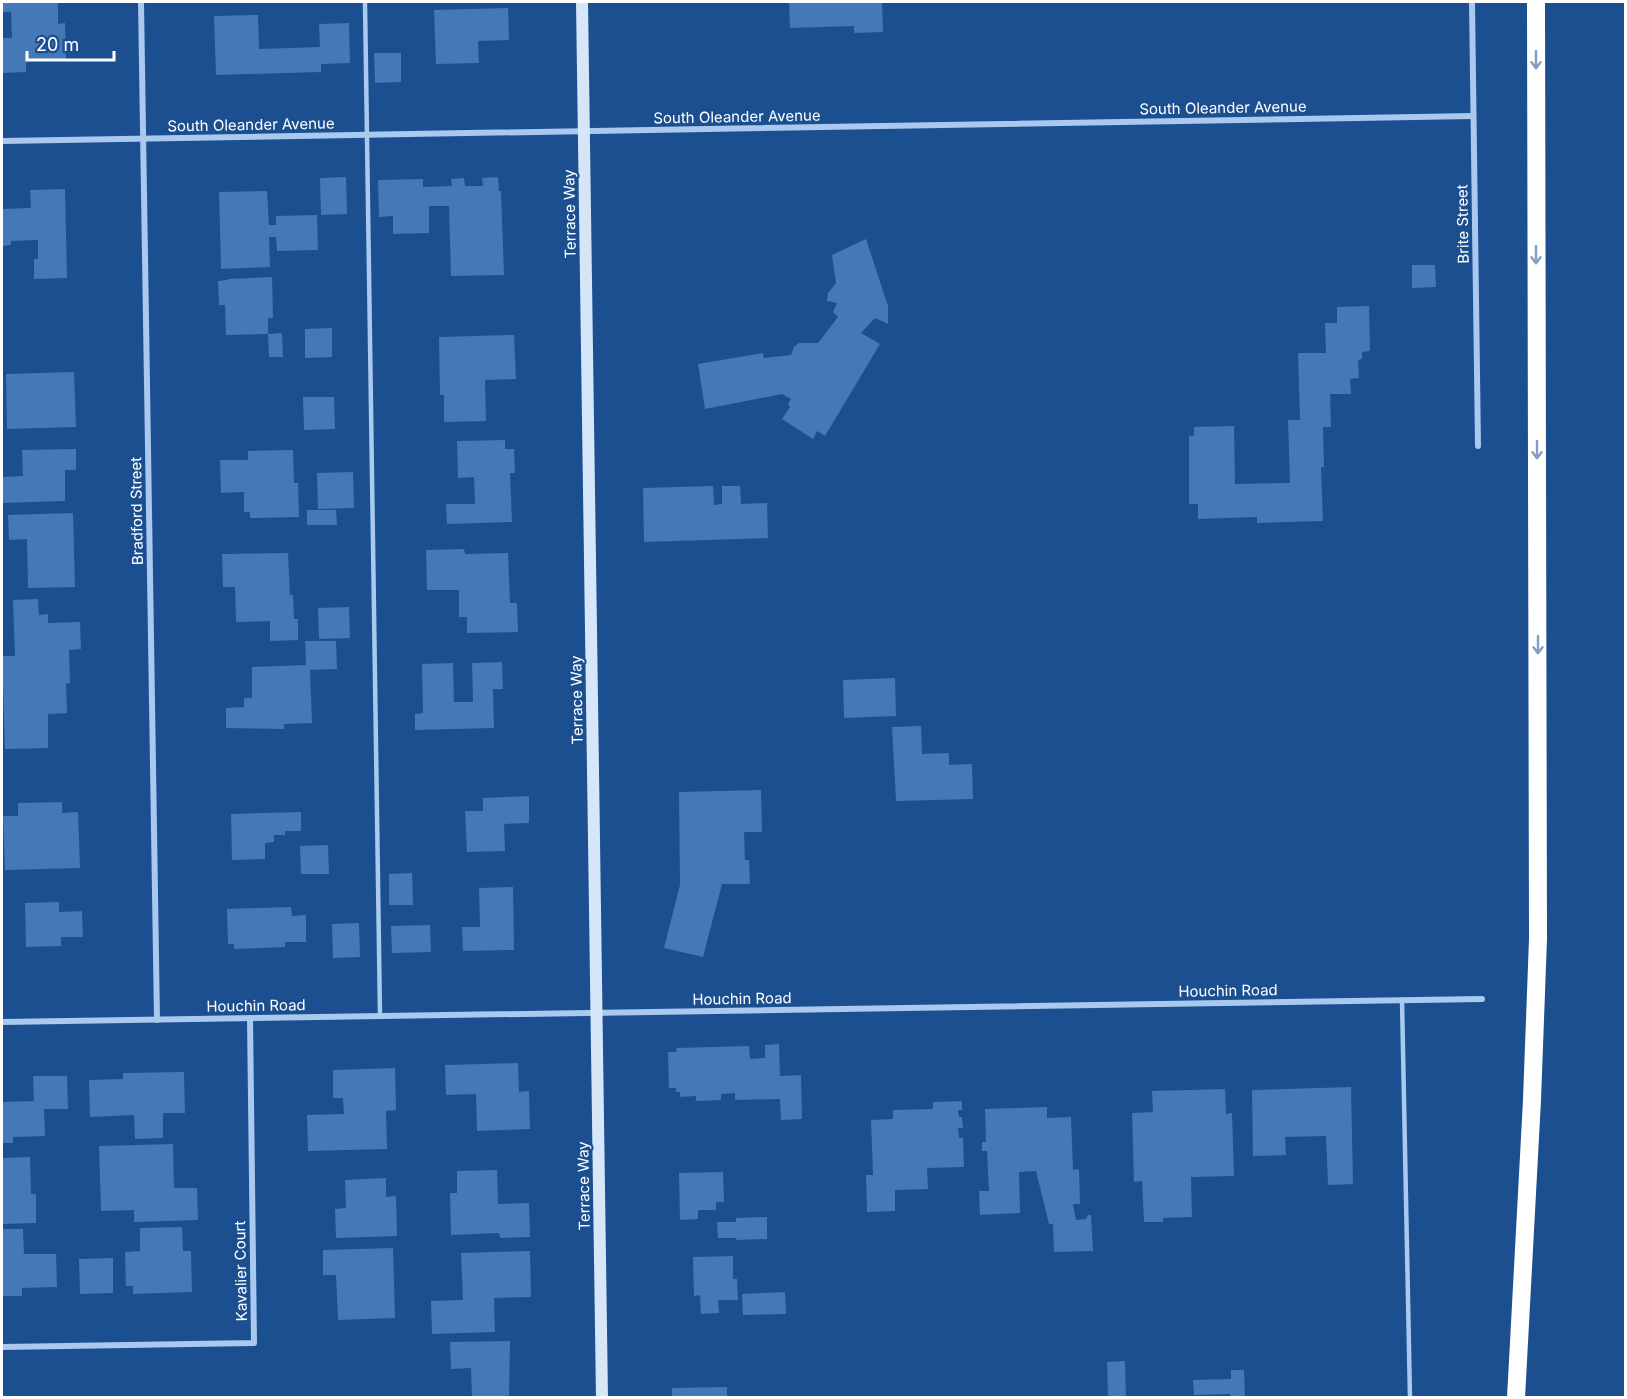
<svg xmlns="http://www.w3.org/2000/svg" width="1627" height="1399" viewBox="0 0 1627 1399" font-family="Inter,sans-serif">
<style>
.building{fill:#4478b7}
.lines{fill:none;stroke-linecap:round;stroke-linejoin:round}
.lane{stroke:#a9c9ee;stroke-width:4.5}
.street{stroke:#a9c9ee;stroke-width:6}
.secondary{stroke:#d6e6fa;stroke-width:12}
.highway{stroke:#fff;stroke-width:18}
.oneway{stroke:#829ec1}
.labels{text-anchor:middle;stroke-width:4.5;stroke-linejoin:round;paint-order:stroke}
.street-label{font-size:15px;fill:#fff;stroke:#1b4f8f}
</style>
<rect width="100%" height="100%" fill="#1b4f8f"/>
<!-- building -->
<g class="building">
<path d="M2,2H58V24L65,23L66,59L26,60V72L2,73V38H12L11,12H2Z"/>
<path d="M789,2H882L883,32L854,33V26L790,28Z"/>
<path d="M508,8L509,40L478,41L479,63L436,64L434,10Z"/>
<path d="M258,15L259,49L320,47L319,24L349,23L350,63L321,64V72L216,75L214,16Z"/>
<path d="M374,53H401V82L375,83Z"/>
<path d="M346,177L347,214L321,215L320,178Z"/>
<path d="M498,177L499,191H501L504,275L451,276L449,206H429V233L393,234V216L379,217L378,180L423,179V187L452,186L451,179L464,178L465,186H483L482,178Z"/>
<path d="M65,189L67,278L34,279V259H38V240L11,241V245L2,246V209L31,208L30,190Z"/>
<path d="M267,191L269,225H276V216L317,215L318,250L277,251L276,237H269L270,267L221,269L219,192Z"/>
<path d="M866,239L888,306V324L875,318L861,333L880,344L825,436L817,431L813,439L782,419L790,407L788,404L791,399L782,394L705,409L698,364L763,353L764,358L791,355L794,347L799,343H818L838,317L833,312L837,303L827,301L828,293L836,283L832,255Z"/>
<path d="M1412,265H1435L1436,287L1412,288Z"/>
<path d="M272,277L273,318H268V334L226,335L225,305H219L218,281L228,280V279Z"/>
<path d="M1369,306L1370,351L1362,352V359L1358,360L1359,378L1350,379L1351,394H1330L1331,427H1323L1324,467H1321L1323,521L1257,523V517L1198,519V504H1189V436H1194V427L1234,426L1235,484L1290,483L1288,420H1300L1298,353H1326L1325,323H1337V307Z"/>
<path d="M332,328V357L305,358V329Z"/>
<path d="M282,333L283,357H269L268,334Z"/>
<path d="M514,335L516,379L485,380L486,421L444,422V395H440L439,337Z"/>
<path d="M74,372L76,427L7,429L6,374Z"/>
<path d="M303,397H334L335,429L304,430Z"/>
<path d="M505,440V449H514L515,473H510L512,522L447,524L446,504H475L474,477L458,478L457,441Z"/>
<path d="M76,449V470H65V501L2,503V477L23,476L22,450Z"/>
<path d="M293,450L294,483H298L299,517L250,518V512H244V492L221,493L220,460H248V451Z"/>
<path d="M353,472L354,508L318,509L317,473Z"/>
<path d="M713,486L714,505L722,504V486H740L741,504L767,503L768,538L644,542L643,488Z"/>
<path d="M307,510H336L337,525H307Z"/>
<path d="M73,513L75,587L28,588L27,539L9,540L8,515Z"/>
<path d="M464,549L465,554L508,553L510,603H517L518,632L467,633V617H459V590H427L426,550Z"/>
<path d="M288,553L290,595H293L294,619H298V640L270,641V621L236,622L235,587H223L222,554Z"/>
<path d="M38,599L39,615L48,614V623L80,622L81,649L69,650L70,683L66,684L67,713L48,714V748L5,749L2,656H15L13,600Z"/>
<path d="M349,607L350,638L319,639L318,608Z"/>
<path d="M305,641H336L337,669L310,670L312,723L284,724V729L226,728V708L244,707V698H252V667L306,665Z"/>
<path d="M502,662L503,689H493L494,728L415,730V714L423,713L422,664L453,663L454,702H473L472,663Z"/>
<path d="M895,678L896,716L844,718L843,680Z"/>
<path d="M921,726L922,754L949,753V765L972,764L973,799L896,801L892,727Z"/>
<path d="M761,790L762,832H744L745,860H749L750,884H722L703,957L664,948L680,885L679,792Z"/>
<path d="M529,796V823L504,824L505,851L467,852L465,811H483V798Z"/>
<path d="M62,802V813L78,812L80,868L5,870L3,816H18V803Z"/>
<path d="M301,812V831H285V835H274V842L265,843V859L232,860L231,814Z"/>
<path d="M328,845L329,874H301L300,846Z"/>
<path d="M412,873L413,905H389V874Z"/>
<path d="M513,887L514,950L463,951L462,927H480L479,888Z"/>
<path d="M59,902V912L82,911L83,937H61V946L26,947L25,903Z"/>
<path d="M291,907L292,916L306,915V942H285V947L234,949V944H228L227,909Z"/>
<path d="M359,923L360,957L333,958L332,924Z"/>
<path d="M430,925L431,952L392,953L391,926Z"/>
<path d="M779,1044L780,1076L801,1075L802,1119L781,1120L780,1099L735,1100V1093L721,1094V1100L696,1101V1096L680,1097V1092H676V1088H669L668,1052H677L676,1048L749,1046L750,1059L765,1058V1045Z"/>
<path d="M518,1063L519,1092L529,1091L530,1129L477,1131L476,1094L446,1095L445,1065Z"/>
<path d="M395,1068L396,1110L386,1111L387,1149L308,1151L307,1115L344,1114L343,1098H333V1070Z"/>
<path d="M184,1072L185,1113H163V1138L135,1139L134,1115L90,1117L89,1080L123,1079V1073Z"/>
<path d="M33,1076H67L68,1109H44L45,1136L13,1137V1143H2V1102L34,1101Z"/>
<path d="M1351,1087L1353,1184L1328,1185L1326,1136L1285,1137L1286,1155L1253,1156L1252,1090Z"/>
<path d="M1225,1089L1226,1114L1232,1113L1234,1176L1191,1177L1192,1217L1163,1218V1222H1144L1142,1181L1134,1182L1132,1113L1153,1112L1152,1091Z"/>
<path d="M962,1101V1110H958L959,1117H962L963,1128H958L959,1138H963L964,1167L927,1168L928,1189L895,1190V1211L867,1212L866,1175H873L871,1120L893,1119V1110L933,1109V1102Z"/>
<path d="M1047,1107V1118L1071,1117L1073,1170L1079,1169L1080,1204H1073L1076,1220L1086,1219L1088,1215H1091L1093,1251L1054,1252L1053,1224H1049L1036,1171L1019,1172L1020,1213L980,1215L979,1191H989L987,1151H982V1142H986L985,1109Z"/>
<path d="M173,1144L174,1188H197L198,1220L134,1222V1210L101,1211L99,1146Z"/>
<path d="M30,1157L31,1194H36V1223L2,1224V1158Z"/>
<path d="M497,1170L498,1204L529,1203L530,1237L500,1238L499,1233L451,1235L450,1193H457V1171Z"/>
<path d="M723,1172L724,1202H716V1210H698V1219L680,1220L679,1173Z"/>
<path d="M386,1178V1197L396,1196L397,1236L336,1238L335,1209L346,1208L345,1180Z"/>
<path d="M767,1217V1239L736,1240V1238H718L717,1222H736V1218Z"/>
<path d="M182,1227L183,1251H191L192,1292L133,1294V1286H126L125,1252L140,1251V1228Z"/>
<path d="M2,1229H23L24,1254H56L57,1287L22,1288V1296H2Z"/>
<path d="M393,1248L395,1318L338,1320L336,1275H323V1250Z"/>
<path d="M530,1251L531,1297L494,1298L495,1332L432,1334L431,1301L463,1300L461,1253Z"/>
<path d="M733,1256V1279H737L738,1300H718L719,1313L701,1314L700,1295L694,1296L693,1257Z"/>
<path d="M113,1258V1293L80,1294L79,1259Z"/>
<path d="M785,1292L786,1314L743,1315L742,1294Z"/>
<path d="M510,1341L509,1398H472L471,1368L451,1369L450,1342Z"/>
<path d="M1125,1361L1126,1398H1108L1107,1362Z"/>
<path d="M1231,1370H1244L1245,1398H1230V1394L1194,1395L1193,1380L1231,1379Z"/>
<path d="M727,1387V1398H672V1388Z"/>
</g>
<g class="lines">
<!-- lane -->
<g class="lane">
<path d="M365,2L380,1016"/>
<path d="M1402,1000L1410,1398"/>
</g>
<!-- street -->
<g class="street">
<path d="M141,2L157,1020"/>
<path d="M1472,2L1478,446"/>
<path d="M2,141L1473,116"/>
<path d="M2,1022L1482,999"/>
<path d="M2,1347L254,1343L250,1018"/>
</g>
<!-- secondary -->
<path class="secondary" d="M582,2L602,1398"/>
<!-- highway -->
<path class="highway" d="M1516,1398L1532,1100L1538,939L1536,2"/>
</g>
<!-- one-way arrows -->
<defs><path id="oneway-shaft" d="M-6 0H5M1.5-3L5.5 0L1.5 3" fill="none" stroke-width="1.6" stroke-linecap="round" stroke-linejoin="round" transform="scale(1.5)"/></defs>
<g class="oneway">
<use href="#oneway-shaft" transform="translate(1536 60) rotate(90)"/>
<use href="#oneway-shaft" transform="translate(1536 255) rotate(90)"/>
<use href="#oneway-shaft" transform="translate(1537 450) rotate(90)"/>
<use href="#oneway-shaft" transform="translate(1538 645) rotate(90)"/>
</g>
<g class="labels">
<!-- street labels -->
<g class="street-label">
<text transform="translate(1223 108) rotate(-1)" y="5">South Oleander Avenue</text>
<text transform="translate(737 117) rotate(-1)" y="5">South Oleander Avenue</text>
<text transform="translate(251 125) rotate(-1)" y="5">South Oleander Avenue</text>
<text transform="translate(570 214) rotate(-91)" y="5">Terrace Way</text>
<text transform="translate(1463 224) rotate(-91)" y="5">Brite Street</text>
<text transform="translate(137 511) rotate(-91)" y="5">Bradford Street</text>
<text transform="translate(577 700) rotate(-91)" y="5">Terrace Way</text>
<text transform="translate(1228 991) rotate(-1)" y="5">Houchin Road</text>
<text transform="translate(742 999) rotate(-1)" y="5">Houchin Road</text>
<text transform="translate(256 1006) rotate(-1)" y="5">Houchin Road</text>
<text transform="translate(584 1186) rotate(-91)" y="5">Terrace Way</text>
<text transform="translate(241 1271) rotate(-91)" y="5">Kavalier Court</text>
</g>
</g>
<!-- border -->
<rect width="1627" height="1399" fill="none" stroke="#ffffff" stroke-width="6"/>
<!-- scale -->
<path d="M27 51v9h87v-9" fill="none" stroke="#ffffff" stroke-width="3"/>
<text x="36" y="51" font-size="18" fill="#ffffff" stroke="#1b4f8f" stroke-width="4.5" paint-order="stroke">20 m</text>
</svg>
